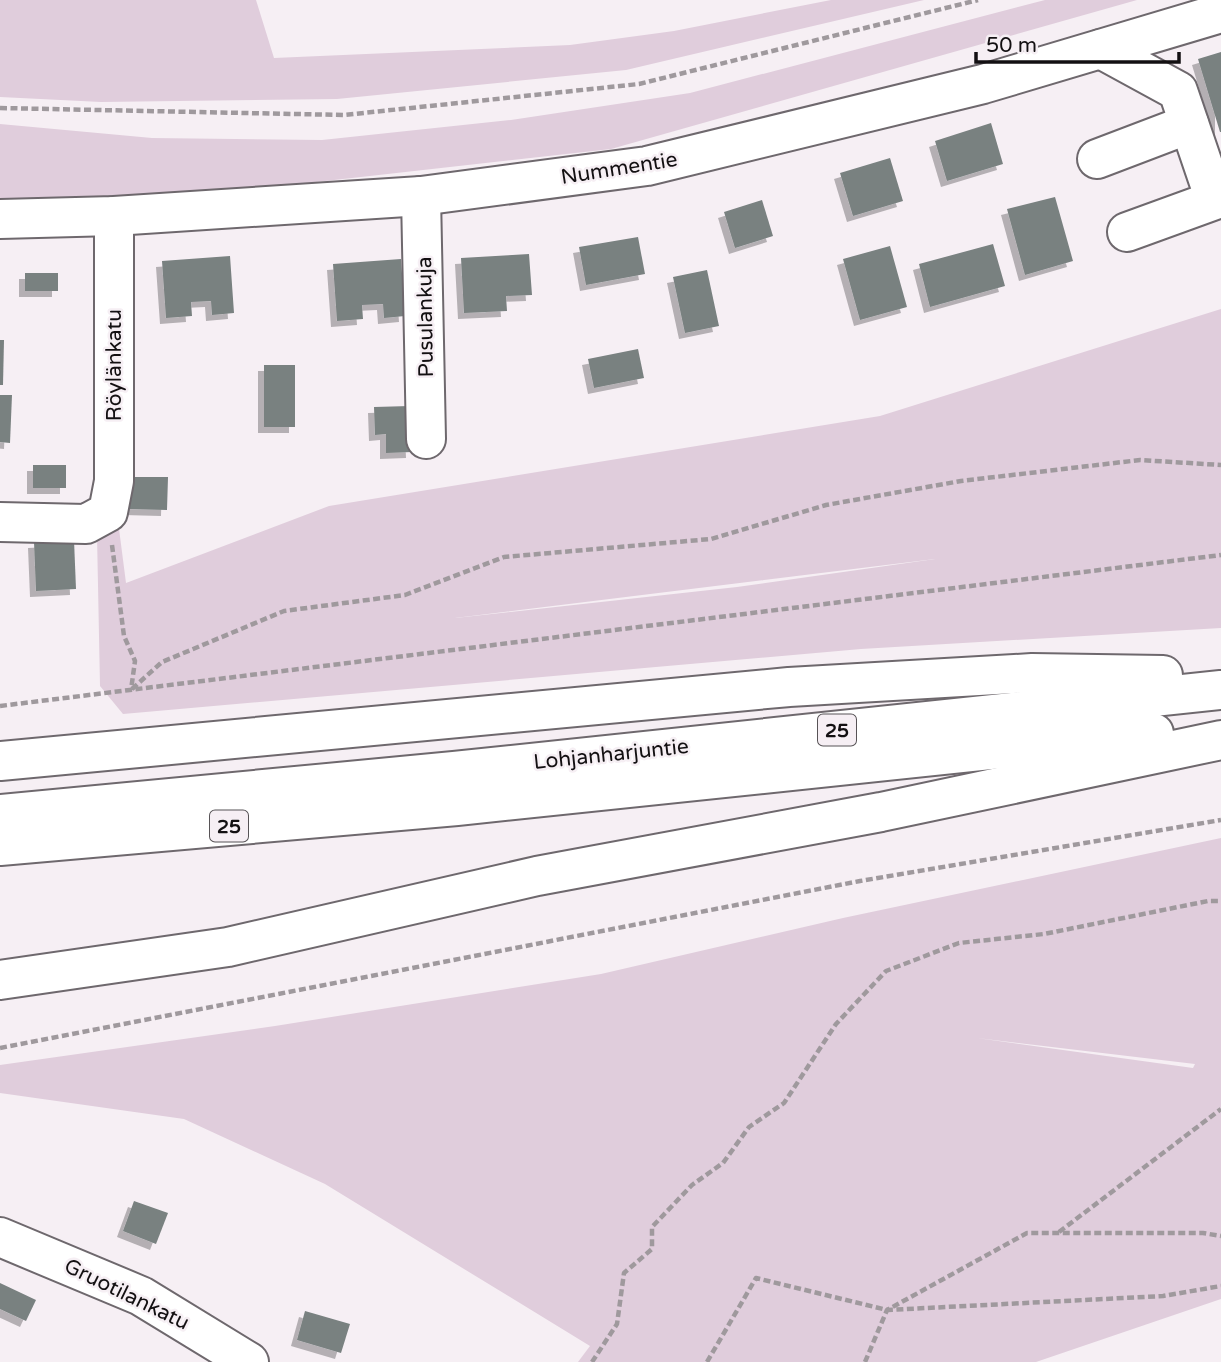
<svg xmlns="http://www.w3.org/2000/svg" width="1221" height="1362" viewBox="0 0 1221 1362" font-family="'Varela Round',sans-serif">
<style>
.green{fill:#e0cddc;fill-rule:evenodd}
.building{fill:#798180;filter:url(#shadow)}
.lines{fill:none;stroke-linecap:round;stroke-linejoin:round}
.minor-casing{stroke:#6e686d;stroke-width:42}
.highway-casing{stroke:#6e686d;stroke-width:42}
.path{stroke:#9f999d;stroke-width:4.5;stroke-dasharray:7 3.5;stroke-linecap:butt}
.minor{stroke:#fff;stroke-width:38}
.highway{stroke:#fff;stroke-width:38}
.labels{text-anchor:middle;stroke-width:5;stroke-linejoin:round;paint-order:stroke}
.shield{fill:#f6eff4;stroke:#575356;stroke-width:2}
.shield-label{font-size:19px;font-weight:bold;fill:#131012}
.street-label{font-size:21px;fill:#131012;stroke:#f6eff4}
</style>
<defs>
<filter id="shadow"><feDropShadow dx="-6" dy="6" stdDeviation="0" flood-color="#0004"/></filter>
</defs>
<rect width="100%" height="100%" fill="#f6eff4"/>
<!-- green -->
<g class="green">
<path d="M0,0H256L274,58L570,45L674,31L831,0H924L626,70L337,99L101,102L0,97Z"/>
<path d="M1045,0H1137L611,149L192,196L0,201V124L152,138L322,140L511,120L690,93Z"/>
<path d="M1221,309V628L861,649L123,714L100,686L97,535L118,521L126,583L329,506L880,416ZM935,559L737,587L455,618Z"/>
<path d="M1221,838V1299L1036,1362H578L590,1346L325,1184L184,1119L0,1093V1065L275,1026L601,974L843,918ZM977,1038L1195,1064L1193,1068Z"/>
</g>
<!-- building -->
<g class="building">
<path d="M1221,52V132H1220L1198,59Z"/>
<path d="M991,123L1003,164L947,181L935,141Z"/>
<path d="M890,158L903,201L853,216L840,173Z"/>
<path d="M1055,197L1073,261L1025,275L1007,209Z"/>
<path d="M762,200L773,236L735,248L724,212Z"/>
<path d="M638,237L645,274L586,285L579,247Z"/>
<path d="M993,244L1005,286L930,307L919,264Z"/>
<path d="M890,246L907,307L860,320L843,259Z"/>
<path d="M529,254L532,295L506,296L507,311L464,313L461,258Z"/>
<path d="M230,256L234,313L212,315L211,301L191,302L192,316L166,318L162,261Z"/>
<path d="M401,259L405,316L384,318L383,304L362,305L363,319L337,321L333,264Z"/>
<path d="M707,270L719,326L685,333L673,277Z"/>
<rect x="25" y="273" width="33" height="18"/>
<path d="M0,340H4L3,385H0Z"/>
<path d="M638,349L644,378L594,388L588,359Z"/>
<rect x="264" y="365" width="31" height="62"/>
<path d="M0,395H12L10,443L0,442Z"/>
<path d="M410,406L412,452L386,453V434L375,435L374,407Z"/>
<rect x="33" y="465" width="33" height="23"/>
<path d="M129,477H168L167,510L129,509Z"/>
<path d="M74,540L76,589L36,591L34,542Z"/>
<path d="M134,1201L168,1213L156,1244L123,1231Z"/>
<path d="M0,1283L36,1300L26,1321L0,1309Z"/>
<path d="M305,1311L350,1324L341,1353L297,1340Z"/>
</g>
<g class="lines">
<!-- minor casing -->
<g class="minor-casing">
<g id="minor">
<path d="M1101,49L1178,91L1215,200L1127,232"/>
<path d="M1097,159L1189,124"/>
<path d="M421,196L426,439"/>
<path d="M0,219L114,216L421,196L647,166L983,84L1221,13"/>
<path d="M0,522L86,524L108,512L114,481V216"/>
<path d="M0,1237L141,1296L249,1362"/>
</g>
</g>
<!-- highway casing -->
<g class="highway-casing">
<g id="highway">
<path d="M0,761L789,687L1032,673L1163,675"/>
<path d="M0,814L454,771L1221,690"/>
<path d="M0,846L457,806L1154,733"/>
<path d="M0,980L228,947L537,876L881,812L1221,740"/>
</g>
</g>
<!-- path -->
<g class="path">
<path d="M0,108L344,115L639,84L978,0"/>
<path d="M112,545L124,636L135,661L131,690"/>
<path d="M132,689L162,662L284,611L405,595L504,557L711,539L826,505L961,481L1140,460L1221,465"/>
<path d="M0,706L1221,555"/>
<path d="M0,1048L860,881L1221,820"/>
<path d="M1059,1232L1221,1109"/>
<path d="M592,1362L617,1324L624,1273L652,1249V1227L692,1185L723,1163L749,1127L784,1103L836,1024L886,971L959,943L1044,934L1208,901H1221"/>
<path d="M707,1362L756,1278L887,1310L1163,1296L1221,1286"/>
<path d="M865,1362L887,1310L1027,1233H1203L1221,1236"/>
</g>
<!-- minor -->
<use href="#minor" class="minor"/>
<!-- highway -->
<use href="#highway" class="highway"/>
</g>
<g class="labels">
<!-- shield labels -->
<g class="shield">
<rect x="818" y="714.5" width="38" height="31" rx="5"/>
<rect x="210" y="810.5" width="38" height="31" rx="5"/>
</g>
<g class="shield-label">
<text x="837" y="737">25</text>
<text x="229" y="833">25</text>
</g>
<!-- street labels -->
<g class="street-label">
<text transform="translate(619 168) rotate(-9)" y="7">Nummentie</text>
<text transform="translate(425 317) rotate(-91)" y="7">Pusulankuja</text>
<text transform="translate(114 365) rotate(-90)" y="7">Röylänkatu</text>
<text transform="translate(611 754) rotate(-6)" y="7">Lohjanharjuntie</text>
<text transform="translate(127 1294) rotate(26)" y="7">Gruotilankatu</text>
</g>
</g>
<!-- scale -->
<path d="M976 52v10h203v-10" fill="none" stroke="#131012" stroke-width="3.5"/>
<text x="986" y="52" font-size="21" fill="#131012" stroke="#f6eff4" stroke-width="5" paint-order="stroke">50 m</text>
</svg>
